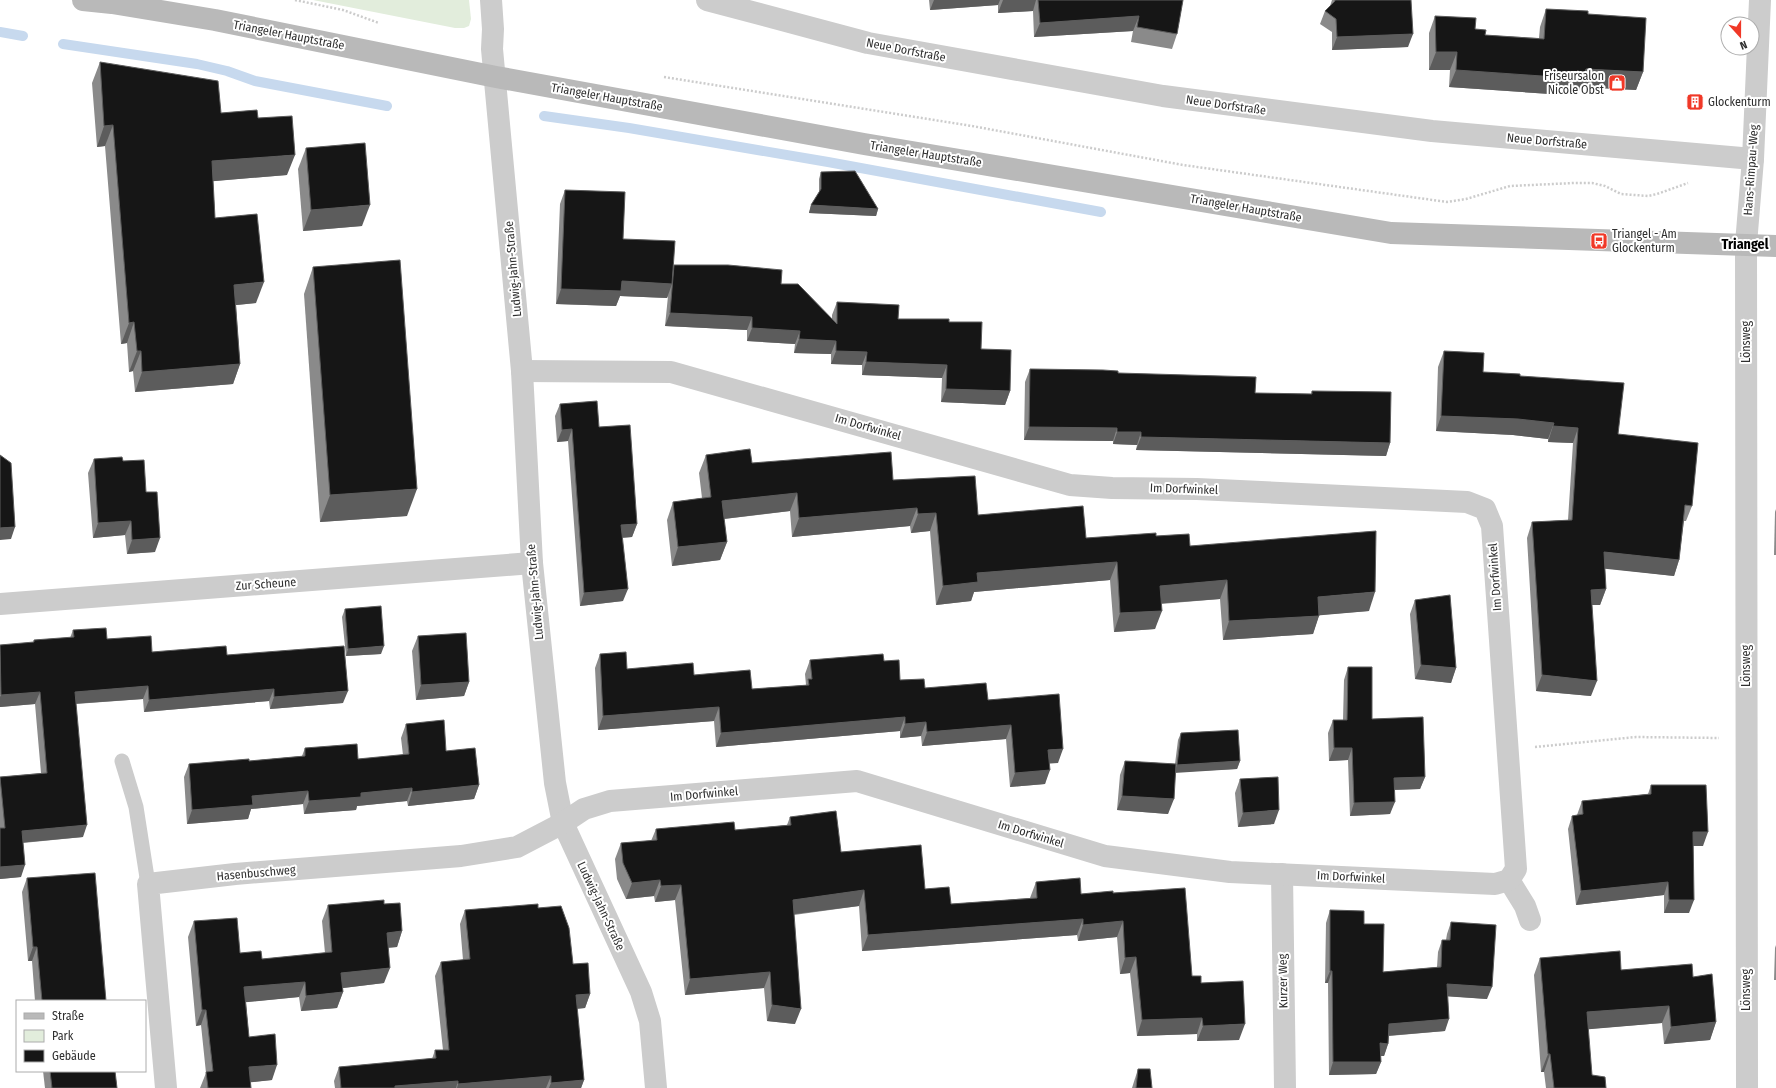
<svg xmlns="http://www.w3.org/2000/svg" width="1776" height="1088" viewBox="0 0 1776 1088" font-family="'Fira Sans Condensed',sans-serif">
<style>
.green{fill:#e2eddc}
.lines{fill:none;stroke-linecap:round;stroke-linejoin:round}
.stream{stroke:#c7d9ee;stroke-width:10}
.path{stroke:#ccc;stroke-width:2.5;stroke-dasharray:2 2;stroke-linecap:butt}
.lane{stroke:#ccc;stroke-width:15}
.street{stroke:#ccc;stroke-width:22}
.secondary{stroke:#b9b9b9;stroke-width:22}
.wall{fill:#8a8a8a}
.shaded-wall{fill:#5c5c5c}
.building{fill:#161616;stroke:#5c5c5c}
.labels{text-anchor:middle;stroke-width:4;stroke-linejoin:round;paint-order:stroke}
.street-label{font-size:12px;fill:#2f2f2f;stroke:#fff}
.poi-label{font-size:12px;fill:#2f2f2f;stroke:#fff;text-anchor:start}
.quarter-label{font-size:14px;font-weight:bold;fill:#000;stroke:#fff}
</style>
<rect width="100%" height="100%" fill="#fff"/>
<!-- green -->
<path class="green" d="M313,0H469L471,19L469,26L464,28H455Z"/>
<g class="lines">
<!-- stream -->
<g class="stream">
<path d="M0,32L23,36"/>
<path d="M63,44L197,64L227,71L255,81L387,106"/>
<path d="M544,116L629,128L828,162L1101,212"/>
</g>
<!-- path -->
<g class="path">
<path d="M295,0L343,10L379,23"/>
<path d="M664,77L972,126L1183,165L1447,202L1466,199L1510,186L1574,183H1592L1605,186L1621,194L1648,196L1657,194L1688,183"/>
<path d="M1535,747L1636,737L1719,738"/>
</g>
<!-- lane -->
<path class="lane" d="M122,761L136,807L148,884"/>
<!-- street -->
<g class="street">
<path d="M491,0L493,29L492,49L522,371L532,563L555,783L563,823L641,992L650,1021L656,1088"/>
<path d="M707,0L868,43L1163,96L1432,131L1753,159"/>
<path d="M0,604L532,563"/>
<path d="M1282,874L1285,1088"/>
<path d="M1509,880L1525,906L1530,920"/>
<path d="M166,1088L148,884L235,874L461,856L517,847L563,823L584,809L610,801L857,781L1105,856L1230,872L1495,884L1509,880L1516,869L1492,526L1485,509L1467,502L1197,489L1112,488L1070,485L671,372L522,371"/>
<path d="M1747,1088L1746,244L1753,159L1760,0"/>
</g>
<!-- secondary -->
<path class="secondary" d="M83,0L112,3L215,20L496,77L864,144L1391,233L1776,246"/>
</g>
<!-- wall -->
<g class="wall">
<path d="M929,0H1183L1177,34L1172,49L1131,42L1133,31L1034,37L1033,11L998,13V5L930,10Z"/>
<path d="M1332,0H1411L1408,47L1332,50V32L1320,24L1325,11L1330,6Z"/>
<path d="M1546,9L1588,14L1643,72L1636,90L1580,87L1579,91L1552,89L1550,94L1449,87L1450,70H1429V33L1435,16L1475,29L1485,35L1539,38L1540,27Z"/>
<path d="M100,62L221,113L258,118L287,175L213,181L215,218L256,303L236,305L240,364L233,384L135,392L133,371L129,372L127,343L121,344L105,146L97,147L92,83Z"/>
<path d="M306,148L362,226L303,231L298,169Z"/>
<path d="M821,172L878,209L876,216L809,213L811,205L819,193V179Z"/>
<path d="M565,190L623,239L673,269L674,265L781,284L832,320V315L837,302L898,319L949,322L981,349L1010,391L1005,405L941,402L942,378L862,375V365L831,364V354L794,353L795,344L747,341V330L665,326L668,296L667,298L620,296L616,306L556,304L560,204Z"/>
<path d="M313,267L407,516L320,522L304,294Z"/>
<path d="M1444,351L1483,372L1520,376L1618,434L1692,506L1686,521H1684L1679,560L1674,576L1604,568L1606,589L1600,605H1592L1591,696L1536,691L1527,538L1532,522L1568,520L1573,443L1548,442V439L1513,435L1436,431L1438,367Z"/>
<path d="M1030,369L1118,373L1255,393L1311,394L1312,391L1390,443L1386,456L1136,450L1137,445L1113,444V441L1024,440L1025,382Z"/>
<path d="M560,404L599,427L637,524L632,537L622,538L623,601L580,606L568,441L557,442L555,416Z"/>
<path d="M706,455L752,463L893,480L978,515L1086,538L1156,536L1190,546L1369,611L1319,615L1313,634L1223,640L1220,599L1161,604L1155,629L1114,632L1110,580L974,592L971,601L936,605L930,531L911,533L910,526L792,537L790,511L724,519L727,542L720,560L672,566L667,520L673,502L702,498L699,473Z"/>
<path d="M94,459L123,461L146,492L155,552L127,554L125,535L93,538L88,473Z"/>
<path d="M1776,509V555H1774L1775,512Z"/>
<path d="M1415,600L1456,668L1451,683L1415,679L1410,614Z"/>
<path d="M345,609L381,654L346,656L342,617Z"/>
<path d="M73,630L152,652L227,655L343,703L270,709L269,701L144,712L143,699L76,704L83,837L23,843L21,877L0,879V777L41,773L35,704L0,707V645L33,643L34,640L70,638Z"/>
<path d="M418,636L469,682L464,696L416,700L412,651Z"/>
<path d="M600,654L627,669L694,675L752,689L806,685L805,674L810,660L884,661L900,680L925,688L988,700L1058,763H1049L1045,784L1010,787L1006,739L922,746L921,736L900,738V731L716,747L714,721L598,730L595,668Z"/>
<path d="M1348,667L1372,719L1425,777L1420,789L1394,790L1390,814L1350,816L1348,760L1329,761L1328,733L1333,720H1343L1344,680Z"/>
<path d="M406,724L446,751L479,785L474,799L408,806L407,801L357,806L356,810L304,814L303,804L251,809L248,819L187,824L184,777L189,764L249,761L302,756L305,748L358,759L403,755L401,738Z"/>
<path d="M1181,733L1240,761L1237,769L1176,772L1168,814L1117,810L1120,775L1125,761L1175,764L1178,740Z"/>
<path d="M1240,779L1274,824L1238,827L1235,793Z"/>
<path d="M1651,785L1703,846H1693L1689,913H1664V895L1576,905L1568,829L1572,816L1577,815L1582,801L1648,794Z"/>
<path d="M790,817L841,852L925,889L951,904L1030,898L1036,882L1081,894L1113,893L1192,976L1201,983L1239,1040L1197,1041V1034L1137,1036L1130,973L1120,974L1117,937L1078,941L1077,935L862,951L859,906L794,915L795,1024L767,1021L764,988L685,995L675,900L655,902L654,896L626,899L617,879L615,859L621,843L651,841L656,829L735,830L787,825Z"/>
<path d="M27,878L106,1001H35L32,961H28L22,892Z"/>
<path d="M384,904L402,931L397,947L388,948L384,983L343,988V992L337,1008L301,1011L299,997L246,1002L249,1037L272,1080L251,1082V1088H200L206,1073L201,1025L196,1026L188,937L194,921L240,953L262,959L325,953L322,921L328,905Z"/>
<path d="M538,908L573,964L590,994L585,1008L577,1009L584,1080L581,1088H335L334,1081L339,1067L432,1059L435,1050H443L435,976L441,962L463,960L460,924L465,910Z"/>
<path d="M1330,910L1364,924L1383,972L1437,967L1438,952L1442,940H1446L1447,934L1451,922L1487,999L1447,996L1445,1031L1389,1036L1388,1044L1384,1056H1380L1381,1062L1376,1074L1329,1075L1328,983H1325L1326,923Z"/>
<path d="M1776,945V980H1774L1775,948Z"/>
<path d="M1540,958L1621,970L1693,977L1716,1022L1710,1040L1664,1044L1662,1023L1588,1029L1592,1075L1606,1088H1546L1544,1072H1541L1534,975Z"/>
<path d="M1138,1069L1152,1088H1132Z"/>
<path d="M43,1071H115L117,1088H45Z"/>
</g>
<!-- shaded-wall -->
<g class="shaded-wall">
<path d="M934,0H1000L998,5L930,10Z"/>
<path d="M1003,0H1036L1033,11L998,13Z"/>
<path d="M1139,16L1133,31L1034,37L1040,23Z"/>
<path d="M1413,34L1408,47L1332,50L1337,37Z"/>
<path d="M1436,52H1457L1450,70H1429Z"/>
<path d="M1586,69L1643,72L1636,90L1580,87L1579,91L1552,89L1550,94L1449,87L1456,70L1557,72Z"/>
<path d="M113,125L105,146L97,147L104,126Z"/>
<path d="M295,155L287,175L204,182L212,161Z"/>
<path d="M370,205L362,226L303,231L311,210Z"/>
<path d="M811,205L878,209L876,216L809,213Z"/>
<path d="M622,281L672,284L667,298L620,296L616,306L556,304L561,289Z"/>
<path d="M264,282L256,303L227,306L234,285Z"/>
<path d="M670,313L752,317L747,330L665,326Z"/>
<path d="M134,322L127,343L121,344L129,323Z"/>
<path d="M752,328L800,331L795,344L747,341Z"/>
<path d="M799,339L836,341L831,354L794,353Z"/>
<path d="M137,351H141L133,371L129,372Z"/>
<path d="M836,351L867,352L862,365L831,364Z"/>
<path d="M866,362L947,365L942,378L862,375Z"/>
<path d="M240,364L233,384L135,392L142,372Z"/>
<path d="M946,389L1010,391L1005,405L941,402Z"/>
<path d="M1441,416L1518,419L1554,423L1548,439L1513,435L1436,431Z"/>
<path d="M1553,426L1578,428L1573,443L1548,442Z"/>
<path d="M1029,427L1117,428L1113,441L1024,440Z"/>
<path d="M572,429L568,441L557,442L562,430Z"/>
<path d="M1117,432H1141L1137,445L1113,444Z"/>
<path d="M1141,437L1390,443L1386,456L1136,450Z"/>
<path d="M417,489L407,516L320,522L330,495Z"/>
<path d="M797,493L790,511L715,520L722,501Z"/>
<path d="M917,508L910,526L792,537L799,518Z"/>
<path d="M936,513L930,531L911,533L918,514Z"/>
<path d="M131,521L125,535L93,538L98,523Z"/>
<path d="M637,524L632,537L617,538L621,525Z"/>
<path d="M15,527L11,539L0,540V528Z"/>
<path d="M160,538L155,552L127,554L132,540Z"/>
<path d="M727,542L720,560L672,566L678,547Z"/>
<path d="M1604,552L1679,560L1674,576L1598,568Z"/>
<path d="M1117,562L1110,580L974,592L971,601L936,605L943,586L977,573Z"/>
<path d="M1227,580L1220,599L1153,604L1160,586Z"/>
<path d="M628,589L623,601L580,606L584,593Z"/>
<path d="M1606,589L1600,605H1586L1591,590Z"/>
<path d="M1375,592L1369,611L1312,616L1318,597Z"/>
<path d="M1162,611L1155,629L1114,632L1120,613Z"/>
<path d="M1319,616L1313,634L1223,640L1229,621Z"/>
<path d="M384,646L381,654L346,656L348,649Z"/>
<path d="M1421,665L1456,668L1451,683L1415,679Z"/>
<path d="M1542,675L1597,681L1591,696L1536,691Z"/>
<path d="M469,682L464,696L416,700L421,685Z"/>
<path d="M148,686L143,699L71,704L75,692Z"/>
<path d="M274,689L269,701L144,712L149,700Z"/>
<path d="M348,691L343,703L270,709L274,697Z"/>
<path d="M40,692L35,704L0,707V697L1,695Z"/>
<path d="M719,707L714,721L598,730L603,716Z"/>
<path d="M905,717L900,731L716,747L721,733Z"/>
<path d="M926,722L921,736L900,738L905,724Z"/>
<path d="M1011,725L1006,739L922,746L927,732Z"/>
<path d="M1334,748H1352L1348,760L1329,761Z"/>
<path d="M1063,749L1058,763L1043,764L1048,750Z"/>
<path d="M1240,761L1237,769L1174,773L1177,765Z"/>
<path d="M1050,770L1045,784L1010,787L1015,773Z"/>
<path d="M1425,777L1420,789L1389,790L1394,778Z"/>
<path d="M479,785L474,799L408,806L412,792Z"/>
<path d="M412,788L407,801L357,806L356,810L304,814L309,801L361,793Z"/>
<path d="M308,791L303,804L251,809L248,819L187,824L192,810L252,796Z"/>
<path d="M1122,796L1174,799L1168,814L1117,810Z"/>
<path d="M1395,802L1390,814L1350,816L1354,803Z"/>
<path d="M1279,810L1274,824L1238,827L1243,813Z"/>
<path d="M87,825L83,837L18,843L22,831Z"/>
<path d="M1693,832H1708L1703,846H1688Z"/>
<path d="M25,865L21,877L0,879V867Z"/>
<path d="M660,880L654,896L626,899L632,883Z"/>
<path d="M1668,882L1664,895L1576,905L1581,891Z"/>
<path d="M681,885L675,900L655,902L661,886Z"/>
<path d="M864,890L859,906L787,915L793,900Z"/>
<path d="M1669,900H1694L1689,913H1664Z"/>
<path d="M1083,919L1077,935L862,951L868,935Z"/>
<path d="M1123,921L1117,937L1078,941L1083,925Z"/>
<path d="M402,931L397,947L381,948L387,933Z"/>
<path d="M33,947H37L32,961H28Z"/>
<path d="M1136,957L1130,973L1120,974L1125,958Z"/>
<path d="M390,968L384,983L335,989L341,973Z"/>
<path d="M1330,971H1332L1328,983H1325Z"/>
<path d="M770,972L764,988L685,995L690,979Z"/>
<path d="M305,982L299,997L238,1003L244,987Z"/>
<path d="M1447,984L1492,987L1487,999L1442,996Z"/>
<path d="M343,992L337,1008L301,1011L306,996Z"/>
<path d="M590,994L585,1008L571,1009L576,995Z"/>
<path d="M772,1005L801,1009L795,1024L767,1021Z"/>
<path d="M1669,1006L1662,1023L1580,1030L1587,1012Z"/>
<path d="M202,1010H206L201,1025L196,1026Z"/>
<path d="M1202,1018L1197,1034L1137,1036L1142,1020Z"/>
<path d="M1449,1019L1445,1031L1385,1036L1389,1024Z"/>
<path d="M1716,1022L1710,1040L1664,1044L1671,1027Z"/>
<path d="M1245,1024L1239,1040L1197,1041L1203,1026Z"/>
<path d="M1380,1043L1388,1044L1384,1056H1375Z"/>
<path d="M1548,1054H1550L1544,1072H1541Z"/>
<path d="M1333,1062H1381L1376,1074L1329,1075Z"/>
<path d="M277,1065L272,1080L244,1083L249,1067Z"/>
<path d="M551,1076L546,1088H457L458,1084Z"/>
<path d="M584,1080L581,1088H549L551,1083Z"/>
<path d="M458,1081L456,1088H394L395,1086Z"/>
</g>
<!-- building -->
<g class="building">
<path d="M1038,0H1183L1177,34L1137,27L1139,16L1040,23Z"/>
<path d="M1335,0H1411L1413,34L1337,37L1336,19L1325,11L1335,1Z"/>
<path d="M1546,9L1588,11V14L1646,18L1643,72L1586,69L1585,73L1557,72L1556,77L1456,70L1457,52H1436L1435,16L1476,18L1475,29L1486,30L1485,35L1544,39Z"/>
<path d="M100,62L218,81L221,113L257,110L258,118L292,116L295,155L212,161L215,218L257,214L264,282L234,285L240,364L142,372L141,351H137L134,322L129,323L113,125L104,126Z"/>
<path d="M365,143L370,205L311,210L306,148Z"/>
<path d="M855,171L878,209L811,205L821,189V172Z"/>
<path d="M565,190L625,192L623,239L675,241L672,284L622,281L621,291L561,289Z"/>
<path d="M400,260L417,489L330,495L313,267Z"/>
<path d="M674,265H728L782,270L781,284H798L837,324V302L899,305L898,319H949V322H982L981,349L1011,350L1010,391L946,389L947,365L866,362L867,352L836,351V341L799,339L800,331L752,328V317L670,313Z"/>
<path d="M1444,351L1484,353L1483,372L1520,374V376L1624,383L1618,434L1698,443L1692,506L1685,505L1679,560L1604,552L1606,589L1591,590L1597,681L1542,675L1532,522L1572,520L1578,428L1553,426L1554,423L1518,419L1441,416Z"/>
<path d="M1030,369L1103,370L1118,371V373L1256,377L1255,393L1312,394V391L1391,392L1390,443L1141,437V432H1117V428L1029,427Z"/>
<path d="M597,401L599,427L630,425L637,524L621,525L628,589L584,593L572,429L562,430L560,404Z"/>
<path d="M750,449L752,463L891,452L893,480L975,476L978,515L1083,506L1086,538L1156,533V536L1189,534L1190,546L1376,531L1375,592L1318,597L1319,616L1229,621L1227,580L1160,586L1162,611L1120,613L1117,562L977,573L978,582L943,586L936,513L918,514L917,508L799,518L797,493L722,501L727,542L678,547L673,502L711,497L706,455Z"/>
<path d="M0,455L11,463L15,527L0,528Z"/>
<path d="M122,457L123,461L144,460L146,492H157L160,538L132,540L131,521L98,523L94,459Z"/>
<path d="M1450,595L1456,668L1421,665L1415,600Z"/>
<path d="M381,606L384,646L348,649L345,609Z"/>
<path d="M106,628L107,639L151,636L152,652L226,646L227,655L344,646L348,691L274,697V689L149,700L148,686L75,692L87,825L22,831L25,865L0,867V828H5L0,777L47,773L40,692L1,695L0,645L34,642V640L74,637L73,630Z"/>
<path d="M466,633L469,682L421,685L418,636Z"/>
<path d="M626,652L627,669L693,663L694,675L750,670L752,689L809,685L808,679H812L810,660L883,654L884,661L899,660L900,680L924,679L925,688L986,683L988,700L1059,694L1063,749L1048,750L1050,770L1015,773L1011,725L927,732L926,722L905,724V717L721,733L719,707L603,716L600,654Z"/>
<path d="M1348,667H1372V719L1423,717L1425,777L1394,778L1395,802L1354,803L1352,748H1334L1333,720H1347Z"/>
<path d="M444,720L446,751L475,748L479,785L412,792V788L361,793V797L309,801L308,791L252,796L253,805L192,810L189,764L249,759V761L305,756V748L357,744L358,759L409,754L406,724Z"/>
<path d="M1238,730L1240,761L1177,765L1181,733Z"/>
<path d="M1125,761L1176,764L1174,799L1122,796Z"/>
<path d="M1278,777L1279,810L1243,813L1240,779Z"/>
<path d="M1651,785H1706L1708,832H1693L1694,900H1669L1668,882L1581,891L1572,816L1583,814L1582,801L1651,794Z"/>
<path d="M836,811L841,852L921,845L925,889L949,887L951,904L1037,898L1036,882L1080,878L1081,894L1113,891V893L1185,888L1192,976H1201V983L1243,981L1245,1024L1203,1026L1202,1018L1142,1020L1136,957L1125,958L1123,921L1083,925V919L868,935L864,890L793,900L801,1009L772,1005L770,972L690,979L681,885L661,886L660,880L632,883L623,863L621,843L657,840L656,829L734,822L735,830L791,825L790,817Z"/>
<path d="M95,873L106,1001H42L37,947H33L27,878Z"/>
<path d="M384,900V904L400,903L402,931L387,933L390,968L341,973L343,992L306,996L305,982L244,987L249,1037L275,1034L277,1065L249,1067L251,1088H208L206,1072L213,1071L206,1010H202L194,921L237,918L240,953L261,951L262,959L332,952L328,905Z"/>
<path d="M538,904V908L561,906L569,928L573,964L588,963L590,994L576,995L584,1080L551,1083V1076L458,1084V1081L395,1086V1088H341L339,1067L436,1058L435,1050H449L441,962L470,959L465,910Z"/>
<path d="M1330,910L1364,911V924H1384L1383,972L1441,967L1442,940H1450L1451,922L1496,925L1492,987L1447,984L1449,1019L1389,1024L1388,1044L1380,1043L1381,1062H1333L1332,971H1330Z"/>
<path d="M1620,951L1621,970L1692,964L1693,977L1712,974L1716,1022L1671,1027L1669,1006L1587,1012L1592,1075L1605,1077L1606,1088H1554L1550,1054H1548L1540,958Z"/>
<path d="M1138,1069H1150L1152,1088H1136Z"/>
<path d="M50,1071H115L117,1088H52Z"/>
</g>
<!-- icons -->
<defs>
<g id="shop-square" transform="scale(0.9)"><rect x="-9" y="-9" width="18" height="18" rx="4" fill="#f03827" stroke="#fff"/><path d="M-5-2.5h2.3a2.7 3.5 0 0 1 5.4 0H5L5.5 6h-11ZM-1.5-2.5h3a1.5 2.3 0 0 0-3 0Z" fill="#fff"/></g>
<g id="building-square" transform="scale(0.9)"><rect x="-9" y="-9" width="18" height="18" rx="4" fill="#f03827" stroke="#fff"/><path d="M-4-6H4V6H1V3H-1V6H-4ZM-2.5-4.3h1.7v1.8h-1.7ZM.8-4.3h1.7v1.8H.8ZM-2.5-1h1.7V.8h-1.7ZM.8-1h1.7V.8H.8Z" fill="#fff"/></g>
<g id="bus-square" transform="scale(0.9)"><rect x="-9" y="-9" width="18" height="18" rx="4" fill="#f03827" stroke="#fff"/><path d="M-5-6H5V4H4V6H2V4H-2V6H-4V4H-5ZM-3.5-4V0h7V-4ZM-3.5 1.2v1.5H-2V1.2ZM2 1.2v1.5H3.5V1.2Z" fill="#fff"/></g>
</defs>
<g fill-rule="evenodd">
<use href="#shop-square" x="1617" y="83"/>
<use href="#building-square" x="1695" y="102"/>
<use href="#bus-square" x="1599" y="241"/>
</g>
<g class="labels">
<!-- street labels -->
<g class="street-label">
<text transform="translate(289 35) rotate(11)" y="4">Triangeler Hauptstraße</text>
<text transform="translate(906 50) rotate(11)" y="4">Neue Dorfstraße</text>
<text transform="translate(607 97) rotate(10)" y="4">Triangeler Hauptstraße</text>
<text transform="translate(1226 105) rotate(8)" y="4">Neue Dorfstraße</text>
<text transform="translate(1547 141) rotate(5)" y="4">Neue Dorfstraße</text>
<text transform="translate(926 154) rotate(9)" y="4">Triangeler Hauptstraße</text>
<text transform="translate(1751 170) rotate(-86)" y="4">Hans-Rimpau-Weg</text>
<text transform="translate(1246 208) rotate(10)" y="4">Triangeler Hauptstraße</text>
<text transform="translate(513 269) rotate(-95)" y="4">Ludwig-Jahn-Straße</text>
<text transform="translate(1746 342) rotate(-90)" y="4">Lönsweg</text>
<text transform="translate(868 427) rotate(16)" y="4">Im Dorfwinkel</text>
<text transform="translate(1184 489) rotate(2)" y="4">Im Dorfwinkel</text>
<text transform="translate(1495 577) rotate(-94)" y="4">Im Dorfwinkel</text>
<text transform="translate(266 584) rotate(-4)" y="4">Zur Scheune</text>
<text transform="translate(535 592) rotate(-95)" y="4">Ludwig-Jahn-Straße</text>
<text transform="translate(1746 666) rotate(-90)" y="4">Lönsweg</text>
<text transform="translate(704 794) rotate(-5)" y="4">Im Dorfwinkel</text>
<text transform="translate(1031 834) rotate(17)" y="4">Im Dorfwinkel</text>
<text transform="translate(256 873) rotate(-5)" y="4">Hasenbuschweg</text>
<text transform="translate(1351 877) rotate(3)" y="4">Im Dorfwinkel</text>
<text transform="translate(601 906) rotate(65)" y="4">Ludwig-Jahn-Straße</text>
<text transform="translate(1283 981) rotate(-91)" y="4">Kurzer Weg</text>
<text transform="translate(1746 990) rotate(-90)" y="4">Lönsweg</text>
</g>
<!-- poi labels -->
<g class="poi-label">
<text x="1604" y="80" text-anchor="end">Friseursalon<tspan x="1604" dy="14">Nicole Obst</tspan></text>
<text x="1708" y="106">Glockenturm</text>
<text x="1612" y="238">Triangel - Am<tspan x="1612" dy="14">Glockenturm</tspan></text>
</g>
<!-- quarter labels -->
<g class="quarter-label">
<text x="1745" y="249">Triangel</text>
</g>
</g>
<!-- legend -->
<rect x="16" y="1000" width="130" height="72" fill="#ffffff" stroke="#acacac"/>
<rect x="24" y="1013" width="20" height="6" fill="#b9b9b9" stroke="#acacac"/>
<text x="52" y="1020" font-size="12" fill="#2f2f2f">Straße</text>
<rect x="24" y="1030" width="20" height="12" fill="#e2eddc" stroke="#acacac"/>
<text x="52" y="1040" font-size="12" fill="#2f2f2f">Park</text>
<rect x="24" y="1050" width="20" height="12" fill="#161616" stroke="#acacac"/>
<text x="52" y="1060" font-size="12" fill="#2f2f2f">Gebäude</text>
<!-- north arrow -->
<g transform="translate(1740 36) rotate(159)"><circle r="19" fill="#ffffff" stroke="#acacac"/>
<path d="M0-3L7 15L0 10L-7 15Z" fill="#f03827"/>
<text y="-6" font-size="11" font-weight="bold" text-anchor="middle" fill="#2f2f2f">N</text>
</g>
</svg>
